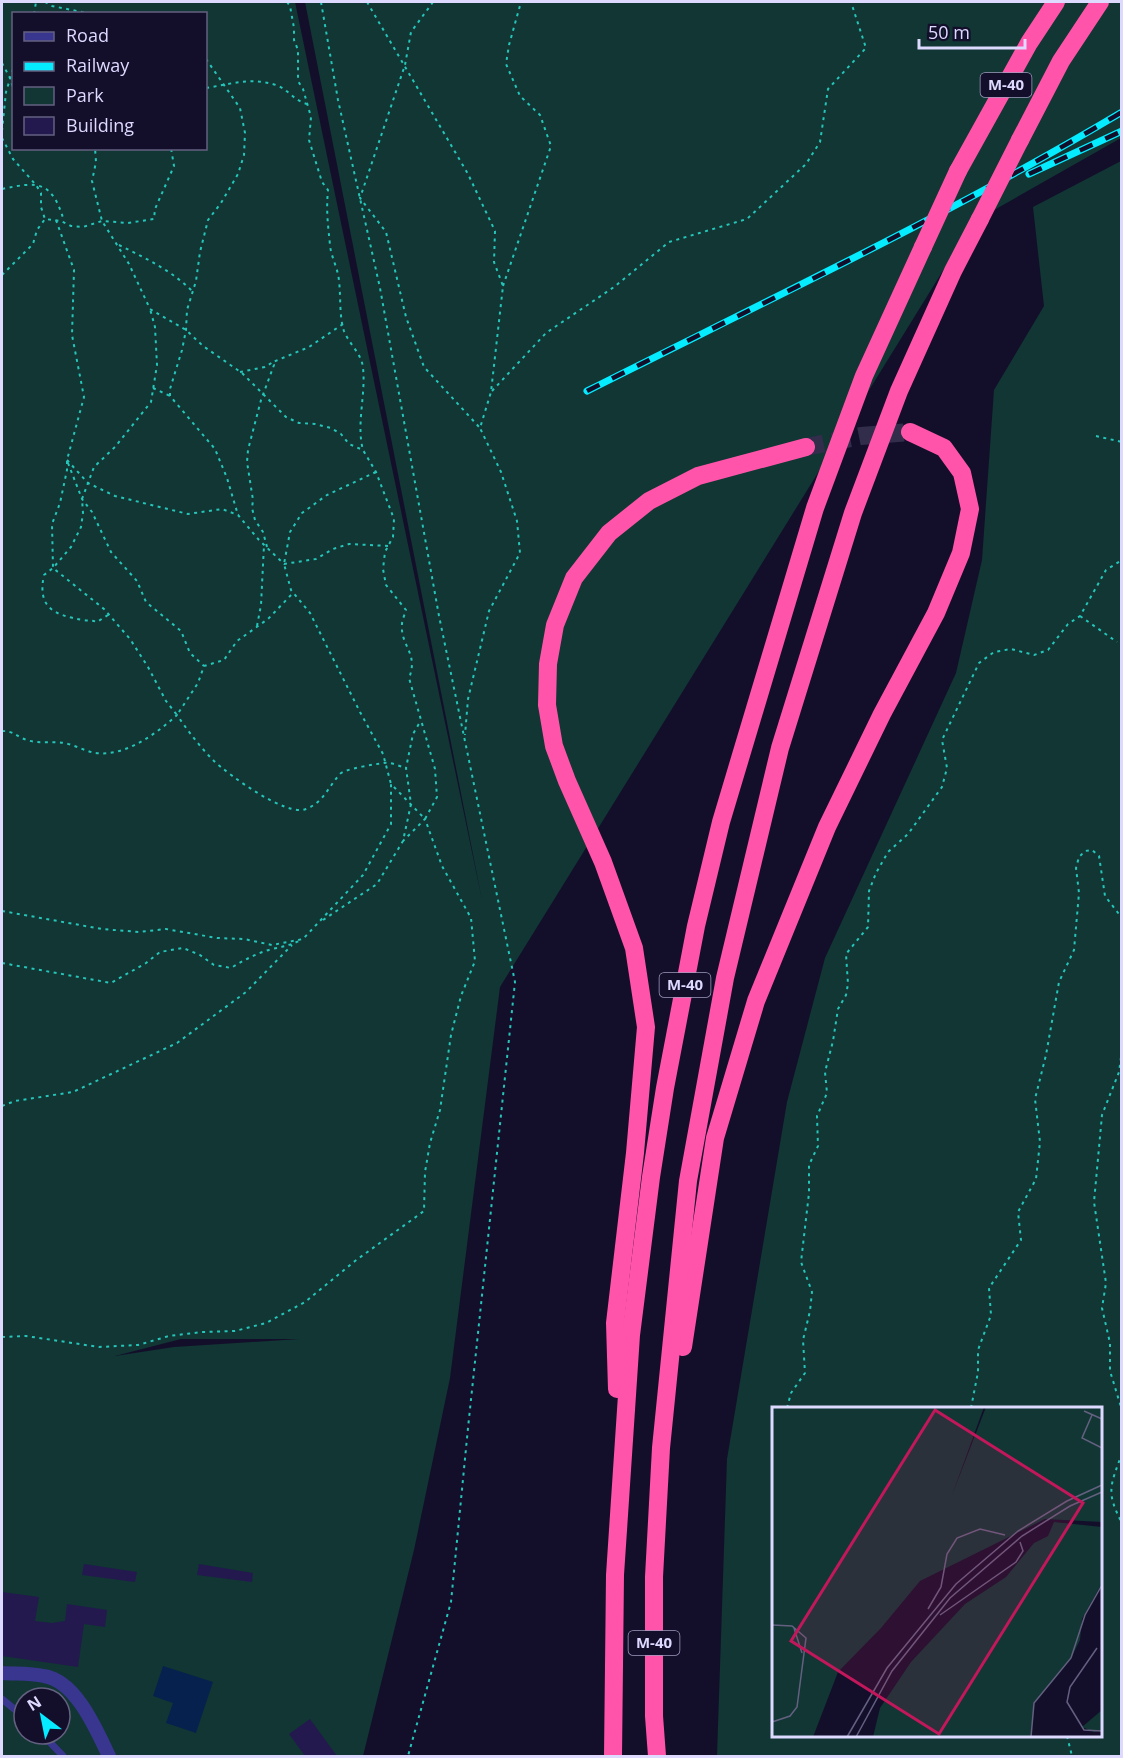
<svg xmlns="http://www.w3.org/2000/svg" width="1123" height="1758" viewBox="0 0 1123 1758" font-family="'Open Sans',sans-serif">
<style>
.green{fill:#113634;fill-rule:evenodd}
.water{fill:#06214d}
.building{fill:#23194e}
.lines{fill:none;stroke-linecap:round;stroke-linejoin:round}
.motorway-tunnel{stroke:#312d4b;stroke-width:18;stroke-dasharray:18 9;stroke-linecap:butt}
.path{stroke:#26c5b9;stroke-width:2;stroke-dasharray:3 4.5;stroke-linecap:butt}
.service{stroke:#38368e;stroke-width:7}
.minor{stroke:#38368e;stroke-width:14}
.motorway{stroke:#ff54a9;stroke-width:18}
.rail-casing{stroke:#05ebff;stroke-width:7}
.rail{stroke:#130f2b;stroke-width:4.5;stroke-dasharray:14;stroke-linecap:butt}
.motorway-bridge{stroke:#ff54a9;stroke-width:18}
.labels{text-anchor:middle;stroke-width:4.5;stroke-linejoin:round;paint-order:stroke}
.shield{fill:#130f2b;stroke:#a09cbf;stroke-width:1.5}
.shield-label{font-size:15px;font-weight:bold;fill:#ddd9ff}
.inset-road{fill:none;stroke:#646080;stroke-width:1.5}
.view{fill:#c2185b;fill-opacity:0.15;stroke:#c2185b;stroke-width:3}
.inset-edge{fill:none;stroke:#ddd9ff;stroke-width:3}
</style>
<rect width="100%" height="100%" fill="#130f2b"/>
<!-- green -->
<g class="green">
<path d="M2,2H295L482,900L305,2H1121V138L973,222L500,987L450,1378L414,1550L363,1756H2ZM14,14H206V148H14ZM181,1339H299L174,1347L115,1356ZM24,1698H60V1734H24Z"/>
<path d="M1121,161V1756H717L727,1459L787,1102L825,958L956,673L982,560L994,390L1044,306L1033,207ZM1100,1408V1736H774V1408Z"/>
</g>
<!-- water -->
<path class="water" d="M163,1666L213,1682L196,1733L166,1723L173,1703L153,1696Z"/>
<!-- building -->
<g class="building">
<path d="M84,1564L137,1572L135,1582L82,1575Z"/>
<path d="M199,1564L253,1573L252,1582L197,1575Z"/>
<path d="M2,1592L39,1597L35,1621L52,1623L65,1621L67,1604L107,1610L105,1627L84,1624L78,1667L2,1656Z"/>
<path d="M310,1719L337,1756H305L289,1734Z"/>
</g>
<g class="lines">
<!-- motorway-tunnel -->
<path class="motorway-tunnel" d="M806,447L861,436L910,432"/>
<!-- path -->
<g class="path">
<path d="M45,2L52,6L92,14"/>
<path d="M287,2L290,6L294,28V40L298,50V81L303,89L311,117L309,140L322,182L328,190C326,211 328,225 330,245C331,257 338,268 339,281C341,297 339,316 344,331C349,344 362,354 363,368C366,395 356,424 363,450"/>
<path d="M321,2L338,100L380,288L439,616L515,982L468,1428L451,1602L408,1756"/>
<path d="M367,2L468,174L495,231L494,262L503,286L491,392L480,428L501,472L517,521L520,553L489,611L468,699L465,735"/>
<path d="M433,2L411,32L405,65L360,198L386,232L406,317L424,367L480,428"/>
<path d="M34,14L36,2"/>
<path d="M206,59L240,108L245,133L244,155L238,174L221,203L208,220L200,252L196,281L187,310L186,330L182,350L170,389V396L215,449L227,478L238,515"/>
<path d="M2,63L10,78L14,91"/>
<path d="M206,88C231,84 250,77 276,85C288,89 295,102 308,104"/>
<path d="M2,131L6,92L14,66"/>
<path d="M2,138L13,159L36,185L41,193V207L45,219"/>
<path d="M2,189C39,181 52,181 64,221"/>
<path d="M56,220L74,270L72,335L84,397L67,460V470L60,503L52,524L53,568L104,609L130,639L148,667L166,701L177,715L198,683L204,666L224,660L237,641L268,619L293,593"/>
<path d="M119,245C145,258 171,270 192,291"/>
<path d="M2,275L33,244L37,230L45,219L61,221L71,226L83,227L102,221L128,223L154,219L155,209L174,166L171,148"/>
<path d="M503,286L551,146L540,115L520,96L506,64L509,45L521,2"/>
<path d="M240,372L265,367L273,362"/>
<path d="M153,388L170,396"/>
<path d="M492,391L546,333L614,287L669,242L747,219L806,164L820,142L828,89L866,48L851,2"/>
<path d="M1096,436L1122,442"/>
<path d="M67,460L88,483L115,496L188,514L222,509L238,515L259,540L284,564L316,559L333,549L349,544L388,546"/>
<path d="M68,463L82,499L92,512L111,552L137,581L146,602L181,631L190,653L204,666"/>
<path d="M376,472L327,495L302,513L290,532L284,564L291,590L310,613L360,712L383,754L391,784"/>
<path d="M267,547L263,532L255,520L252,508L253,500L247,462L248,450L261,400L274,365L273,362L309,347L343,324"/>
<path d="M108,615L97,622C92,620 88,621 83,620C54,615 37,608 44,575L53,568L71,547L81,527L83,513L82,499L94,467L115,447L151,402L157,365L155,327L150,309"/>
<path d="M1080,616L1117,642"/>
<path d="M257,626L261,605L264,545"/>
<path d="M2,731C15,731 16,737 27,740C38,744 52,741 64,743C75,745 85,751 95,753C125,757 156,734 177,715C188,731 200,747 214,761C229,775 286,817 306,809C324,802 328,787 340,774C344,769 376,764 384,763C391,762 399,766 406,768"/>
<path d="M2,911L102,929L139,932L166,929L217,938L244,939L272,945L303,939L363,875L391,824V784L425,819L437,797L435,769L409,678C419,653 400,646 402,624C402,620 405,614 406,610L386,585L383,569L385,552L393,537L394,519L376,472L363,450L349,444L341,434L331,428L315,424L299,423L286,417L242,373L203,346L186,330L150,309L129,264L102,221L92,181L96,162L95,148"/>
<path d="M323,920L377,884L403,841L411,804L406,768L413,734L420,722"/>
<path d="M2,963L111,983L146,963L160,952L183,948L200,955L214,965L231,968C244,960 257,953 272,949C282,947 291,945 301,940"/>
<path d="M1122,1050L1119,1072L1102,1115L1094,1202L1106,1283L1102,1308L1110,1343V1371L1121,1407L1122,1438"/>
<path d="M2,1106L15,1101L73,1092L177,1043L246,992L292,945"/>
<path d="M2,1337L26,1336L99,1347L138,1345L169,1336L202,1332L235,1331L266,1323L305,1302L355,1261L424,1211L425,1172L430,1143L440,1110L451,1035L461,996L475,961L471,918L442,866L425,819L403,841"/>
<path d="M787,1408L791,1393L805,1373L803,1340L810,1311L812,1292L801,1262L809,1193V1165L818,1146L817,1116L827,1093L825,1072L833,1041L838,1009L846,995L848,984L846,954L868,927L869,891L876,873L888,852L908,834L942,787L947,768L942,740L979,663L994,652L1011,649L1034,655L1048,650L1068,624L1080,616L1106,570L1122,560"/>
<path d="M971,1408L978,1372V1350L991,1315L989,1288L1021,1240L1018,1212L1036,1179L1040,1142L1035,1099L1046,1055L1059,982L1074,950L1079,893L1076,868L1079,857L1085,851L1092,850L1099,856L1105,896L1122,918"/>
<path d="M1122,1453C1111,1485 1105,1491 1122,1523"/>
<path d="M1067,1736L1072,1756"/>
</g>
<!-- service -->
<g class="service">
<path d="M2,1699L24,1717"/>
<path d="M42,1734L63,1756"/>
</g>
<!-- minor -->
<path class="minor" d="M2,1673C15,1674 30,1673 44,1676C76,1681 96,1729 109,1756"/>
<!-- motorway -->
<g class="motorway">
<path d="M1020,140L1061,61L1100,2"/>
<path d="M958,171L1029,43L1056,2"/>
<path d="M683,1347L715,1138L756,1001L827,827L882,714L936,613L961,553L970,509L962,473L944,448L910,432"/>
<path d="M617,1389L615,1323L635,1153L646,1027L634,948L603,862L567,781L554,746L547,705L548,664L555,625L574,578L609,533L649,501L698,476L806,447"/>
<path d="M613,1756L615,1575L631,1335L651,1177L665,1088L696,926L721,822L815,508L864,376L923,247"/>
<path d="M657,1756L654,1716V1577L661,1448L688,1181L725,978L780,748L853,513L899,391L953,271L980,219"/>
</g>
<!-- rail casing -->
<g class="rail-casing">
<g id="rail">
<path d="M1029,174L1122,131"/>
<path d="M587,391C766,301 949,215 1122,112"/>
</g>
</g>
<!-- rail -->
<use href="#rail" class="rail"/>
<!-- motorway-bridge -->
<g class="motorway-bridge">
<path d="M980,219L1020,140"/>
<path d="M923,247L958,171"/>
</g>
</g>
<g class="labels">
<!-- shield labels -->
<g class="shield">
<rect x="980.5" y="73" width="51" height="24" rx="4.5"/>
<rect x="659.5" y="973" width="51" height="24" rx="4.5"/>
<rect x="628.5" y="1631" width="51" height="24" rx="4.5"/>
</g>
<g class="shield-label">
<text x="1006" y="90">M-40</text>
<text x="685" y="990">M-40</text>
<text x="654" y="1648">M-40</text>
</g>
</g>
<!-- overview -->
<g transform="translate(772 1407)">
<rect width="330" height="330" fill="#130f2b"/>
<path d="M0,0H212L179,91L214,0H330V115L273,112L148,174L109,221L66,265L41,330H0ZM282,115L330,120V176L310,212L308,233L299,251L262,296L259,330H101L108,301L139,255L193,197L234,170L262,136L276,129ZM330,303V323L322,325L310,320Z" fill="#113634"/>
<path class="inset-road" d="M312,4L330,12M320,8L310,31L330,41M156,202L169,180L175,147L185,131L208,122L233,128M168,208L244,155L251,144L248,135M0,218L20,219L34,231L25,300L18,309L0,315M22,221L30,246M325,241L298,280L295,295L312,323L330,324M75,330L115,261L184,177L246,124L295,94L330,78M84,330L120,264L178,191L250,129L298,99L330,85M259,330L262,296L299,251L313,208L330,178"/>
<path class="view" d="M163,3L311,96L167,327L19,234Z"/>
<rect width="330" height="330" class="inset-edge"/>
</g>
<!-- border -->
<rect width="1123" height="1758" fill="none" stroke="#ddd9ff" stroke-width="6"/>
<!-- legend -->
<rect x="12" y="12" width="195" height="138" fill="#130f2b" stroke="#646080" stroke-width="1.5"/>
<rect x="24" y="32" width="30" height="9" fill="#38368e" stroke="#646080" stroke-width="1.5"/>
<text x="66" y="42" font-size="18" fill="#ddd9ff">Road</text>
<rect x="24" y="62" width="30" height="9" fill="#05ebff" stroke="#646080" stroke-width="1.5"/>
<text x="66" y="72" font-size="18" fill="#ddd9ff">Railway</text>
<rect x="24" y="87" width="30" height="18" fill="#113634" stroke="#646080" stroke-width="1.5"/>
<text x="66" y="102" font-size="18" fill="#ddd9ff">Park</text>
<rect x="24" y="117" width="30" height="18" fill="#23194e" stroke="#646080" stroke-width="1.5"/>
<text x="66" y="132" font-size="18" fill="#ddd9ff">Building</text>
<!-- north arrow -->
<g transform="translate(42 1716) rotate(328)"><circle r="28" fill="#130f2b" stroke="#646080" stroke-width="1.5"/>
<path d="M0-4.5L10 22L0 15L-10 22Z" fill="#05ebff"/>
<text y="-9" font-size="16" font-weight="bold" text-anchor="middle" fill="#ddd9ff">N</text>
</g>
<!-- scale -->
<path d="M919 39v9h106v-9" fill="none" stroke="#ddd9ff" stroke-width="3"/>
<text x="928" y="39" font-size="18" fill="#ddd9ff" stroke="#130f2b" stroke-width="4.5" paint-order="stroke">50 m</text>
</svg>
